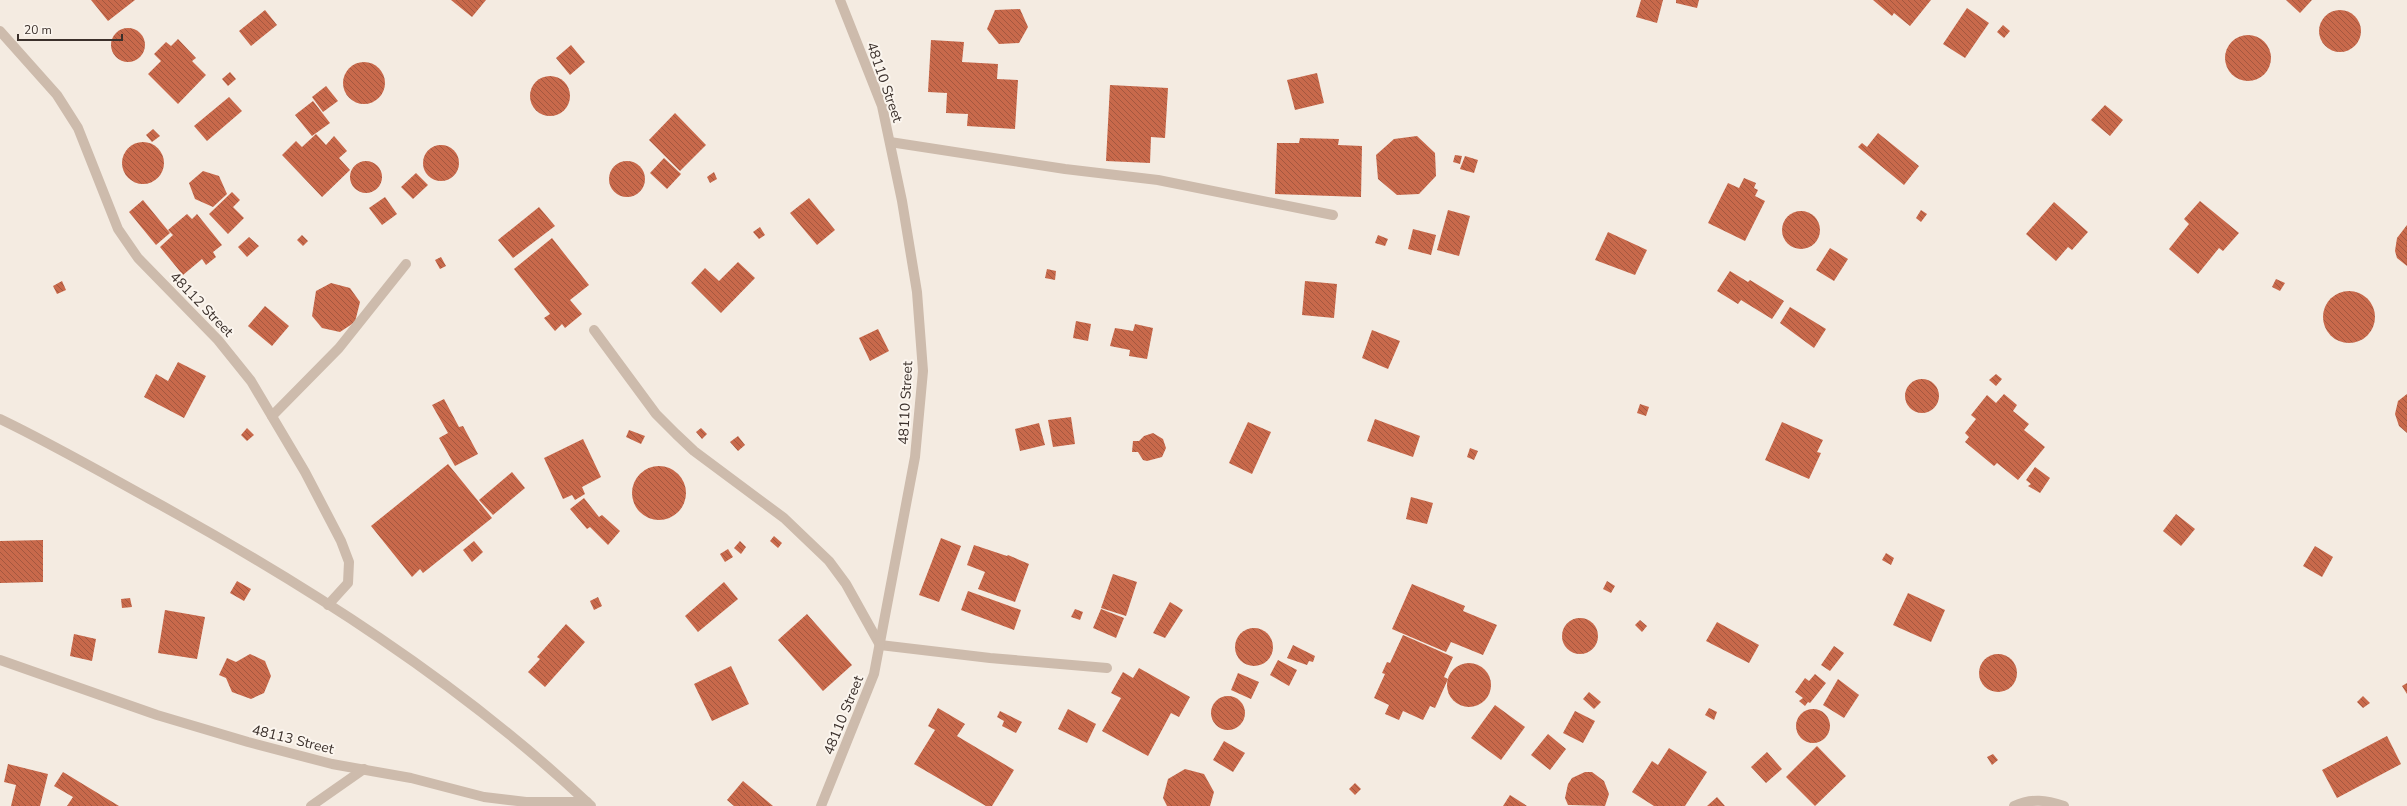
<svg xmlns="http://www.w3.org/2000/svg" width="2407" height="806" viewBox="0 0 2407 806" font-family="'Nunito Sans',sans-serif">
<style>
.building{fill:url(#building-back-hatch)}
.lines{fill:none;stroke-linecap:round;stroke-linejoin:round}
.street{stroke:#cdbbac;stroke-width:10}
.labels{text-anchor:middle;stroke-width:4;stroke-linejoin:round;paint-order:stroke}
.street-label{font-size:14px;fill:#3b302b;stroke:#fbf5ee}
</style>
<defs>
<pattern id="building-back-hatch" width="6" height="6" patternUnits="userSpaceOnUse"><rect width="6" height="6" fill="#c8694b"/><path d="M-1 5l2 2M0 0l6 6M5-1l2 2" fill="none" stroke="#a4573f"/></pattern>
</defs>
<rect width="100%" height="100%" fill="#f4ebe1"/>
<!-- building -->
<g class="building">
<path d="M91,0H135L108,21Z"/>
<path d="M451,0H486L472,17Z"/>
<path d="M1641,0H1663L1657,23L1636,17Z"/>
<path d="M1676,0H1699L1697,8L1676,3Z"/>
<path d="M1873,0H1931L1910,26L1894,13L1892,16Z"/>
<path d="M2286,0H2312L2300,13Z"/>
<path d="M1967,8L1989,23L1965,58L1943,44Z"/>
<path d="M1020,9L1028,27L1019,43L999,44L987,29L995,10Z"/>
<path d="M265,10L277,25L251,46L239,31Z"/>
<circle cx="2340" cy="31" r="21"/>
<path d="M2003,25L2010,31L2004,38L1997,32Z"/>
<circle cx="128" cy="45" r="17"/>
<circle cx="2248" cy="58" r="23"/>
<path d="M178,39L196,58L192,61L206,75L178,104L148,74L161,61L154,54L166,42L171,46Z"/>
<path d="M931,40L964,42L962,62L998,64L997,79L1018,80L1015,129L967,126L968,114L946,113L947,93L928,92Z"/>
<path d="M571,45L585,62L570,75L556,58Z"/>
<circle cx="364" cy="83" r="21"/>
<path d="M230,72L236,79L228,86L222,79Z"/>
<path d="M1317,73L1324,103L1295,110L1287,80Z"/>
<circle cx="550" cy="96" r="20"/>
<path d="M1110,85L1168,88L1165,138L1151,137L1150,163L1106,161Z"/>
<path d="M326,86L338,101L323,112L312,97Z"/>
<path d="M229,97L242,111L207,141L194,126Z"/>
<path d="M313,101L330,123L312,136L295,115Z"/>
<path d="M2105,105L2123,120L2110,136L2091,120Z"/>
<path d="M675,113L706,145L680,171L649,140Z"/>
<path d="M153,129L160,136L152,142L146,135Z"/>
<path d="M1878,133L1919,166L1904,185L1858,147L1862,143L1867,147Z"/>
<path d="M316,134L326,145L334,136L347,151L339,158L350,170L322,197L282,155L296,141L302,147Z"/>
<path d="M1417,136L1435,153L1436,176L1419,194L1397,195L1378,179L1376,155L1394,139Z"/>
<path d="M1300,138L1339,139L1338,145L1362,146L1361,197L1275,194L1277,143H1299Z"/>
<circle cx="143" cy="163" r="21"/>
<circle cx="441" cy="163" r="18"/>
<path d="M1455,155L1462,156L1460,164L1453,162Z"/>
<path d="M1465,156L1478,160L1474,173L1460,169Z"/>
<path d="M664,158L681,174L667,189L650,173Z"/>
<circle cx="627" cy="179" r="18"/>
<circle cx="366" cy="177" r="16"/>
<path d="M203,171L219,176L227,194L213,207L195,199L189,183Z"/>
<path d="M714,172L717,179L710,183L707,177Z"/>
<path d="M416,173L428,185L413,199L401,187Z"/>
<path d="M1744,178L1756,183L1754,188L1758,190L1755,196L1765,201L1745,241L1708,223L1728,183L1739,188Z"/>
<path d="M232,192L240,200L233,207L244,218L228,234L209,214Z"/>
<path d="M385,197L397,214L382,225L369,208Z"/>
<path d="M809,198L835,230L817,245L790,213Z"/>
<path d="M143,200L170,233L156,245L129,212Z"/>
<path d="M2200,201L2239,233L2223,251L2219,248L2198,274L2169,249L2189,224L2184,219Z"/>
<path d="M2054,202L2088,232L2072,250L2068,247L2056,261L2026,234Z"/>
<path d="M539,207L555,226L513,258L498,240Z"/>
<path d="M1448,210L1470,216L1459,256L1437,250Z"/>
<path d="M1921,210L1927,214L1921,222L1916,218Z"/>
<circle cx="1801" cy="230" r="19"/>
<path d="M187,214L192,219L197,214L222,245L213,252L216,257L206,265L202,259L183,275L160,247L173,235L168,230Z"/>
<path d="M2407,225V266L2397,258L2395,251L2397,238Z"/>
<path d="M760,227L765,235L759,239L753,232Z"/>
<path d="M1413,229L1436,235L1431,255L1408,249Z"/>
<path d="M1608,232L1647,250L1635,275L1595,260Z"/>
<path d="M302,235L308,241L303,246L297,240Z"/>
<path d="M1378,235L1388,239L1385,246L1375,243Z"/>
<path d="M249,237L259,246L247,257L238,247Z"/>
<path d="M552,238L589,285L570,300L582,314L565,328L562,324L555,331L544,318L550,314L514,269Z"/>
<path d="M1830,248L1848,259L1834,281L1816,270Z"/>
<path d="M441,257L446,266L440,269L435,260Z"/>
<path d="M738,262L755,278L721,313L691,283L705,268L719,281Z"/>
<path d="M1047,269L1056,271L1055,280L1045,278Z"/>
<path d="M1730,271L1748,282L1750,280L1784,301L1772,319L1741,300L1738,304L1717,291Z"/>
<path d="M2276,279L2285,283L2280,291L2272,287Z"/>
<path d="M62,281L66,290L57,294L53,286Z"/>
<path d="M1305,281L1337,284L1334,318L1302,315Z"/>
<path d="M331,283L350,288L360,302L355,322L340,332L322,328L312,316L316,291Z"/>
<circle cx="2349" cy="317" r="26"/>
<path d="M265,306L289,326L272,346L248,326Z"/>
<path d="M1790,307L1826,329L1814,348L1780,323Z"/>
<path d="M1076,321L1091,324L1088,341L1073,338Z"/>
<path d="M1135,324L1153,328L1147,359L1129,356L1130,350L1110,346L1115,328L1133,331Z"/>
<path d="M878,329L889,351L870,361L859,338Z"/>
<path d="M1372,330L1400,341L1388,369L1362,358Z"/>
<path d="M178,362L206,376L184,418L144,397L156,374L168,381Z"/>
<path d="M1996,374L2002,379L1996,386L1989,380Z"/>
<circle cx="1922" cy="396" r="17"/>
<path d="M2004,394L2017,405L2013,411L2029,424L2024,430L2045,447L2018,480L1997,463L1994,466L1965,442L1969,437L1965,433L1976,419L1971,415L1987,395L1996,403Z"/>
<path d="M2407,394V433L2399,426L2395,414L2398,401Z"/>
<path d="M444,399L459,427L463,426L478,454L455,466L439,438L448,433L432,405Z"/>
<path d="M1640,404L1649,407L1646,416L1637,413Z"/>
<path d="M1071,417L1075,444L1053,447L1048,420Z"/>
<path d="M1375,419L1420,436L1413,457L1367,441Z"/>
<path d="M1248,422L1271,432L1252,474L1229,463Z"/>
<path d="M1782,422L1823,440L1817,452L1821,453L1809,479L1765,460Z"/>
<path d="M1039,423L1045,445L1020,451L1015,429Z"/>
<path d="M247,428L254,435L247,441L241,435Z"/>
<path d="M701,428L707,434L702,439L696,432Z"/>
<path d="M629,430L645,436L641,444L626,437Z"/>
<path d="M1153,433L1163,439L1166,448L1162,457L1147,461L1143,460L1138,452H1132L1133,441H1139L1144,436Z"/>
<path d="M738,436L745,445L738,451L730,442Z"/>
<path d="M583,439L601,477L582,487L585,494L575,500L572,495L563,499L544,458Z"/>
<path d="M1470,448L1478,451L1474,460L1467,457Z"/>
<path d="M448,464L492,518L423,573L420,569L412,577L371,526Z"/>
<circle cx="659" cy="493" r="27"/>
<path d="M2035,467L2050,478L2040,493L2028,486L2031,484L2026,480Z"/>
<path d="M512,472L525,488L493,515L479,500Z"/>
<path d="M1411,497L1433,503L1427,524L1406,519Z"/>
<path d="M584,498L599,517L602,515L620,531L608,545L590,527L587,529L570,509Z"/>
<path d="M2176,514L2195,529L2181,546L2163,531Z"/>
<path d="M774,536L782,543L778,548L770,541Z"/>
<path d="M941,538L961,546L939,602L919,595Z"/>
<path d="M43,540V582L0,583V541Z"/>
<path d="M474,541L483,552L472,562L463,550Z"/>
<path d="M740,541L746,547L741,554L734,548Z"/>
<path d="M974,545L1007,556L1008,555L1029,564L1015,602L978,589L985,572L967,565Z"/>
<path d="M2315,546L2333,557L2322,577L2303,566Z"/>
<path d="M728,549L733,557L725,562L720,554Z"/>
<path d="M1886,553L1894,558L1891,565L1882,560Z"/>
<path d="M1113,574L1137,582L1126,616L1101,608Z"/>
<path d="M237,581L251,589L244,601L230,593Z"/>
<path d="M1607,581L1615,586L1611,593L1603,589Z"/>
<path d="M724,582L738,599L698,632L685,616Z"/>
<path d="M1412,584L1465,606L1463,611L1497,625L1483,655L1451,642L1446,652L1392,629Z"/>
<path d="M968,591L1021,610L1014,630L961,610Z"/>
<path d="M1908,593L1945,610L1931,642L1893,625Z"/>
<path d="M598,597L602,606L594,610L590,601Z"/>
<path d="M130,598L132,607L122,608L121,599Z"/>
<path d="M1170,602L1183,610L1165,638L1153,633Z"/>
<path d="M1075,609L1083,612L1080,620L1071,617Z"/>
<path d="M1101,609L1124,618L1116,638L1093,628Z"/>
<path d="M165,610L205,617L197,659L158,653Z"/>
<path d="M807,614L852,665L823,691L778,640Z"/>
<circle cx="1580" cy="636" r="18"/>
<path d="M1640,620L1647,626L1642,632L1635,625Z"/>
<path d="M1717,622L1759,645L1749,663L1706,641Z"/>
<path d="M566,624L585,642L545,687L528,672L540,659L537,657Z"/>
<circle cx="1254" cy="647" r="19"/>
<path d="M74,634L96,639L92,661L70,656Z"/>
<path d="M1403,635L1453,657L1444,677L1448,679L1435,708L1430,706L1423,720L1403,711L1399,720L1385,714L1389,705L1374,698L1385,674L1382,673L1387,662L1390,663Z"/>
<path d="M1293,645L1315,656L1313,662L1309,661L1307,665L1287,658Z"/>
<path d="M1834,646L1844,653L1830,671L1821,665Z"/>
<path d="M250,654L265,661L271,676L264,693L251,699L232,692L226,678L219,675L227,658L236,662Z"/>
<circle cx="1998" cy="673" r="19"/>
<path d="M1278,660L1297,670L1289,686L1270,675Z"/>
<circle cx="1469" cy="685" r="22"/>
<path d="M731,666L749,704L712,721L694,684Z"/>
<path d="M1139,668L1190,697L1179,717L1171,713L1148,756L1102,731L1121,698L1111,693L1123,672L1133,678Z"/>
<path d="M1238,673L1259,682L1251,699L1231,690Z"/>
<path d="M1815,674L1826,683L1810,703L1808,702L1805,706L1799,701L1803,698L1795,692L1805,678L1809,681Z"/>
<path d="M1838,679L1859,695L1844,718L1823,705Z"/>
<path d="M2407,683V694L2402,686Z"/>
<path d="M1589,692L1601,702L1594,709L1583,699Z"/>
<circle cx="1228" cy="713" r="17"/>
<path d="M2363,696L2370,703L2363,708L2357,702Z"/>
<path d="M1495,705L1525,727L1501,760L1471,738Z"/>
<path d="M938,708L965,724L957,736L1014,770L992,806H986L914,764L935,730L928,726Z"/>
<path d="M1709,708L1717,712L1714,720L1705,715Z"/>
<path d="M1068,709L1096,724L1087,743L1058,729Z"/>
<circle cx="1813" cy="726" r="17"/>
<path d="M1000,711L1022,722L1016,733L1002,726L1004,721L997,717Z"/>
<path d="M1575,711L1595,721L1583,743L1563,733Z"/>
<path d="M1548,734L1566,749L1550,770L1531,755Z"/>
<path d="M2387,736L2401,764L2337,798L2322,770Z"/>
<path d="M1224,741L1245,753L1233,772L1213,760Z"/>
<path d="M1817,746L1846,776L1815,806L1786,777Z"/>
<path d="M1669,748L1707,772L1685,806H1654L1632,792L1652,761L1658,765Z"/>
<path d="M1767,752L1782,769L1766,783L1751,767Z"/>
<path d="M1993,754L1998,760L1992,765L1987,757Z"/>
<path d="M8,764L48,774L40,806H11L16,785L4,782Z"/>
<path d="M1185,769L1204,774L1214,792L1210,806H1167L1163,798L1168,779Z"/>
<path d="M63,772L119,806H67L73,797L54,786Z"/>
<path d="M1585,772H1592L1604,781L1609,794L1605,806L1568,805L1565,798L1568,784L1572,778Z"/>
<path d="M743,781L773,806H734L727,800Z"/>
<path d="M1355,783L1361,789L1355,795L1349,789Z"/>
<path d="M1510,795L1527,806H1503Z"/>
<path d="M1717,797L1725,806H1707Z"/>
</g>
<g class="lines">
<!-- street -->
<g class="street">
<path d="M0,31L57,95L78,128L118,229L138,258L218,340L251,381L305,472L341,541L349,562L348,583L328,605"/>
<path d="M890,142L1065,169L1158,180L1333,215"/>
<path d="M594,330L656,414L676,434L694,451L784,518L829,561L846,584L880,645L990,658L1107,668"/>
<path d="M272,416L339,348L406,264"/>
<path d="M0,419C50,443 99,471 148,498C305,584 460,682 591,806"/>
<path d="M0,660L157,715L248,742L332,764L411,778L484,797L526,802H587"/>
<path d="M311,806L364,769"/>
<path d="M821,806L874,674L915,457L923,371L917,292L902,201L882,106L840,0"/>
<path d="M2014,806C2032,798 2046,800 2064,806"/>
</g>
</g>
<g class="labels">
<!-- street labels -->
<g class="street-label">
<text transform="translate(885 82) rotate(71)" y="5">48110 Street</text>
<text transform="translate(202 304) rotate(46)" y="5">48112 Street</text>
<text transform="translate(905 403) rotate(-87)" y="5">48110 Street</text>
<text transform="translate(843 715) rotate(-68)" y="5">48110 Street</text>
<text transform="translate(293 739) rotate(14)" y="5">48113 Street</text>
</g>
</g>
<!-- scale -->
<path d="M18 34v6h104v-6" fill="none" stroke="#3b302b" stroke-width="2"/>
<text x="24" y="34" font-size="12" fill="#3b302b" stroke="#fbf5ee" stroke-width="3" paint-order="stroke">20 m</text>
</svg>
